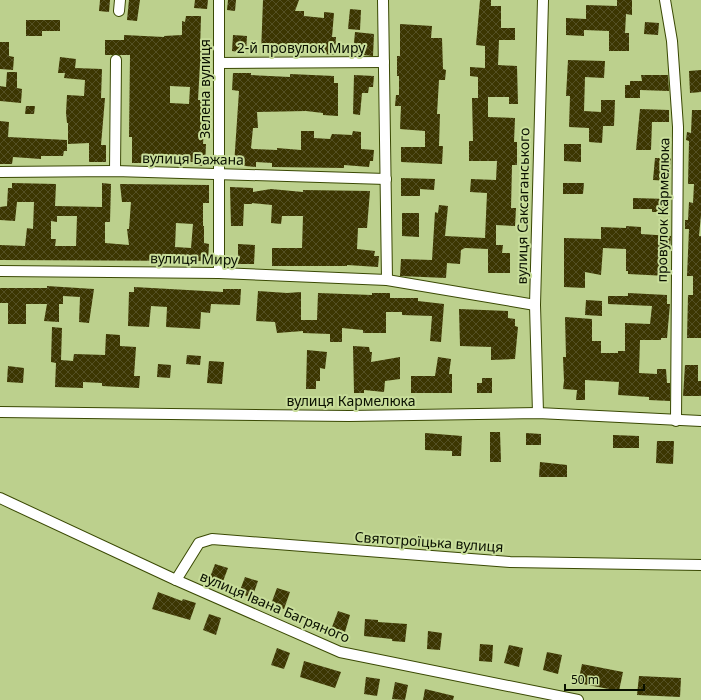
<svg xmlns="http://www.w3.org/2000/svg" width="701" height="700" viewBox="0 0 701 700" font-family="'Noto Sans',sans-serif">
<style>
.building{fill:url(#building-cross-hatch);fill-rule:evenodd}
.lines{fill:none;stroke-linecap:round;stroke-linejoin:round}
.minor-casing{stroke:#3a4903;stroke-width:12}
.minor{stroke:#fff;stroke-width:10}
.labels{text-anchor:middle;stroke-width:4;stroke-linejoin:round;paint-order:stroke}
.street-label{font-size:14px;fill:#0a1000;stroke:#c8dd9a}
</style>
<defs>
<pattern id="building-cross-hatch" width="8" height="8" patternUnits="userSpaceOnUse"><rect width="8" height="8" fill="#3c3602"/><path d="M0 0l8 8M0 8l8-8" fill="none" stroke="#545025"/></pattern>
</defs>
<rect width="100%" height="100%" fill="#bcd08d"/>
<!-- building -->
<g class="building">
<path d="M100,0H110L109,12L99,11Z"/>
<path d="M129,0H140L137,21L127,20Z"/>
<path d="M195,0H208L207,9L194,8Z"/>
<path d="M228,0H236L235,11L227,10Z"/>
<path d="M263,0H299L295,11H304V16L324,18V12L334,13L332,37H336L335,55L304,52V54L261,53Z"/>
<path d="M480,0H491V6H501V28H515V40H499L498,65L517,66L518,104H509V97H488V117L515,118L514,142H517V165H512L511,208H516L515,226L496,225V245H503L502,253H510V273H488V249L465,248L461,250L460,264L447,263L446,278L400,276L401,259L432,260L435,212L438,213L439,205L448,206L445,236L485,238L487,193L470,192L471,179L496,180L497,161H469V141H473L472,98H478V77L470,76V67L485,68V46L476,45Z"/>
<path d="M617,0H632V15L626,14L625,33H629V51H609V31L584,30V36L566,35V18L586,19V5L617,6Z"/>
<path d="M350,9L361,10L360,30L348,29Z"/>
<path d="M186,16H201L200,51H203L202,64H200L198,100H206L203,144H206L205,166H194V162L146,161V163H132V137H129L130,55H105V40H124V35L164,37V36L182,35V21L185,22ZM170,86L190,87L189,104L170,103Z"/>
<path d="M26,20H60V31H42V36H26Z"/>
<path d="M645,22L659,23L658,35L644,34Z"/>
<path d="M400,24L432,26L431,38H442L443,69L446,70L445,80H439L437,114H440L439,146H443L442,164L401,162V147H425V131L400,129L401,106H395L396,95H399V76H397V56H400Z"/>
<path d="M355,32L374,34L373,56L353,54Z"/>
<path d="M233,35L247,36L246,53L232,51Z"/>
<path d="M0,42H9V56L14,57L13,70L0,69Z"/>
<path d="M60,57L76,59L75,68L102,69L101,98H105L101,145H106V162H89V143L68,144V123H67L66,113L67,95L84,96L85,80L64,78L65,73H58Z"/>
<path d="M568,60L605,61L604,78L585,77L584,111L601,112V100H615L614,126H603L602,143L589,142V128L569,127L570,96H566Z"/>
<path d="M701,70V92L690,93L689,71Z"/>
<path d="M7,72H17V88L22,89L21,103L0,101V86L6,87Z"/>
<path d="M233,73H251V75L290,77V74L334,76V83H338V116L323,115V113L306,111L257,112L258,128H253L251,148L253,149L277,150V148L301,150V131H314V138L330,139L332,134L352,135L353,131L361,132V149L374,150L373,161H370L369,167L344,165V168L272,167V163L256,162V167L234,165L239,91L232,90Z"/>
<path d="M354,75L374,76L373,87H369L368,93H362L360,115L353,114Z"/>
<path d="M641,75H668L669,91L640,90V98H625V85H630V81H642Z"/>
<path d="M26,106H35L34,114H25Z"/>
<path d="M640,109L669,110V122H652L651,150H636Z"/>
<path d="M692,110H701V215L699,236H701V338H687L688,295H693V276H687L689,229H685V220H688L689,202L693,203L694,184H688L689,141L686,140L687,132L691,133Z"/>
<path d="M0,121L9,122L8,137L67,140V151H64L63,156H41V159L13,157L12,164H0Z"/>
<path d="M564,144H581V162L564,161Z"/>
<path d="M655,158H671L669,181L653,180Z"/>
<path d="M401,178L435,179L434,190L420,189V196H401Z"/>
<path d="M12,183L56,184L55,206L102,207V183L111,184L110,222H105V243L129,245L127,229H129L131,202H122L120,184L209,185V203H203V226H204V243L209,244L208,261L0,260V245L25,246L27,228L33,229L34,202H17L15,221L0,220V207L7,206L8,188H12ZM57,216H77L76,246H55L56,239H51V221L57,222ZM176,223L193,224L191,248L175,247Z"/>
<path d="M563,183H584L583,194H563Z"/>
<path d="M230,187L253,188V192L271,189L303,192V190L370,191L367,228H358L357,249L375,251L374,256H379L378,267L347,265V266H272V248H302L303,216H282L281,224L271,223L272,205L252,203V204H244L243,226H231Z"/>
<path d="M633,198L668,199V212H652V209H633Z"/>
<path d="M402,213H419V237L402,236Z"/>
<path d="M626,226L641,227V234L671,236L670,247H668L667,276L628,274V271H626V249L603,248L601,275L585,272V288L564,287V238L601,239V227L626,228Z"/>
<path d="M238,244L255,245L254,264H238Z"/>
<path d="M47,286L94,289L89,323L79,322L80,297L63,296V304H59V322L44,321L47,304H26V324H8V303H0V288H47Z"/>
<path d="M134,287L223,292V289H241L240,305L211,304L210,313L201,312L200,329L166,327L167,307L151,306L149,327L128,326L129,292H134Z"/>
<path d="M258,291L287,293L301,292V320H317L318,293L372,295V293H390V298H418V301L444,304L441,342L430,341L432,316L402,315V312H386V333H363V330L342,328V342H330V334L303,333V331L277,333L275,322L256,321Z"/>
<path d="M628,293L667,295V304H670L667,338H661V340H640L639,373L657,374V369H666L667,383H670V401L649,400V397L618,395L619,382L585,380V400H576L577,390L563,389L564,381L563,357H566L565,317L592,319V341H601V353H618V351H625V323L650,324L652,306L608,304V296H628Z"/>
<path d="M586,300L602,301V316L585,315Z"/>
<path d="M459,309L508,311V318L515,319V326L518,327L515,359L491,360V347L460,346Z"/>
<path d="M52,327L62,328L61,360L73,361L74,354L105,355L106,334L120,335V346L136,347L134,376H140L139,388L102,386V383L83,382V388L55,387L56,363L51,362Z"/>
<path d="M353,346L369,347L370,352H372L371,362L400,357V379L385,381L384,392L364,390V393H354Z"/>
<path d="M307,350L327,352L325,369L320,368V381H316V389H306Z"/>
<path d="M187,355L201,356L200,365L186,364Z"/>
<path d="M438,357L451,359L449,374H452V393H411V376H435Z"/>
<path d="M209,361L224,362L222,384L207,383Z"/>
<path d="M158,364L171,365L170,378L157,377Z"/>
<path d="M685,365H698V381H701V396H683Z"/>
<path d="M8,366L24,368L23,383L7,382Z"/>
<path d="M482,378H492V393H477V383H482Z"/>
<path d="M490,432H500L501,462H490Z"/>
<path d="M425,433L462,436L461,456H452V451L425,450Z"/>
<path d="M526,433L541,434V445H526Z"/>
<path d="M613,435L639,436V448H613Z"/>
<path d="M657,441H674L673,464L656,463Z"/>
<path d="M540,462L567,465V477H539Z"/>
<path d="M215,564L228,568L222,584L209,580Z"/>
<path d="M245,577L258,581L252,598L239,593Z"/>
<path d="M277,588L290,592L284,609L271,604Z"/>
<path d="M158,592L182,601L183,599L196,603L190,620L152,609Z"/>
<path d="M338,611L350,615L345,632L332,627Z"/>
<path d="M209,614L221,618L216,635L203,630Z"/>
<path d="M365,619L378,620V622L407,624L405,642L392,641V639L364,636Z"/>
<path d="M428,631L442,633L440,650L427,649Z"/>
<path d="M480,644L493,645L492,662L479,661Z"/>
<path d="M509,645L523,648L519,667L504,663Z"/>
<path d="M277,648L290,653L284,669L271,665Z"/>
<path d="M547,652L562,655L558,674L543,670Z"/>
<path d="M304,661L341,672L335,688L300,677Z"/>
<path d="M582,664L623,672L619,691L578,683Z"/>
<path d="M639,676L681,678L680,697L637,695Z"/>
<path d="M366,677L380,679L377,696L364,694Z"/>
<path d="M395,682L408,685L405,700L392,699Z"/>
<path d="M425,689L454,696L453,700H423Z"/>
</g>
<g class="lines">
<!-- minor casing -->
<g class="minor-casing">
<g id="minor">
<path d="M383,0L387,280"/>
<path d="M665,0L672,41L678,127L676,421"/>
<path d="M119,11L120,0"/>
<path d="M219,63L384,62"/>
<path d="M115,171L116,60"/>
<path d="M0,172L115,171L386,179"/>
<path d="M0,271L219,273L387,280L535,305"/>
<path d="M219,273V0"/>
<path d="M0,412L349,416L538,413L701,421"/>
<path d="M538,413L535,305L543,0"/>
<path d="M0,498L176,580L340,652L578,700"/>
<path d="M176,580L199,543L212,539L510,562L701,565"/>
</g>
</g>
<!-- minor -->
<use href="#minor" class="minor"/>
</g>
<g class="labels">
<!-- street labels -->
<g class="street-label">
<text x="301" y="53">2-й провулок Миру</text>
<text transform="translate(205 89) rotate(-90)" y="5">Зелена вулиця</text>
<text transform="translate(193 159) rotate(1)" y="5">вулиця Бажана</text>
<text transform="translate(523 206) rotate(-89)" y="5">вулиця Саксаганського</text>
<text transform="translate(663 210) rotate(-89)" y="5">провулок Кармелюка</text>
<text transform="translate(194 259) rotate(1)" y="5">вулиця Миру</text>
<text x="351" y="406">вулиця Кармелюка</text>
<text transform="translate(429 542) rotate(4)" y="5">Святотроїцька вулиця</text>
<text transform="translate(275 607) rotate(23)" y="5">вулиця Івана Багряного</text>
</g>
</g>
<!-- scale -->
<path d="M565 684v6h79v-6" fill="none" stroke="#0a1000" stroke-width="2"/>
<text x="571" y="684" font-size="12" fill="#0a1000" stroke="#c8dd9a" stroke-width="3" paint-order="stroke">50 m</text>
</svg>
